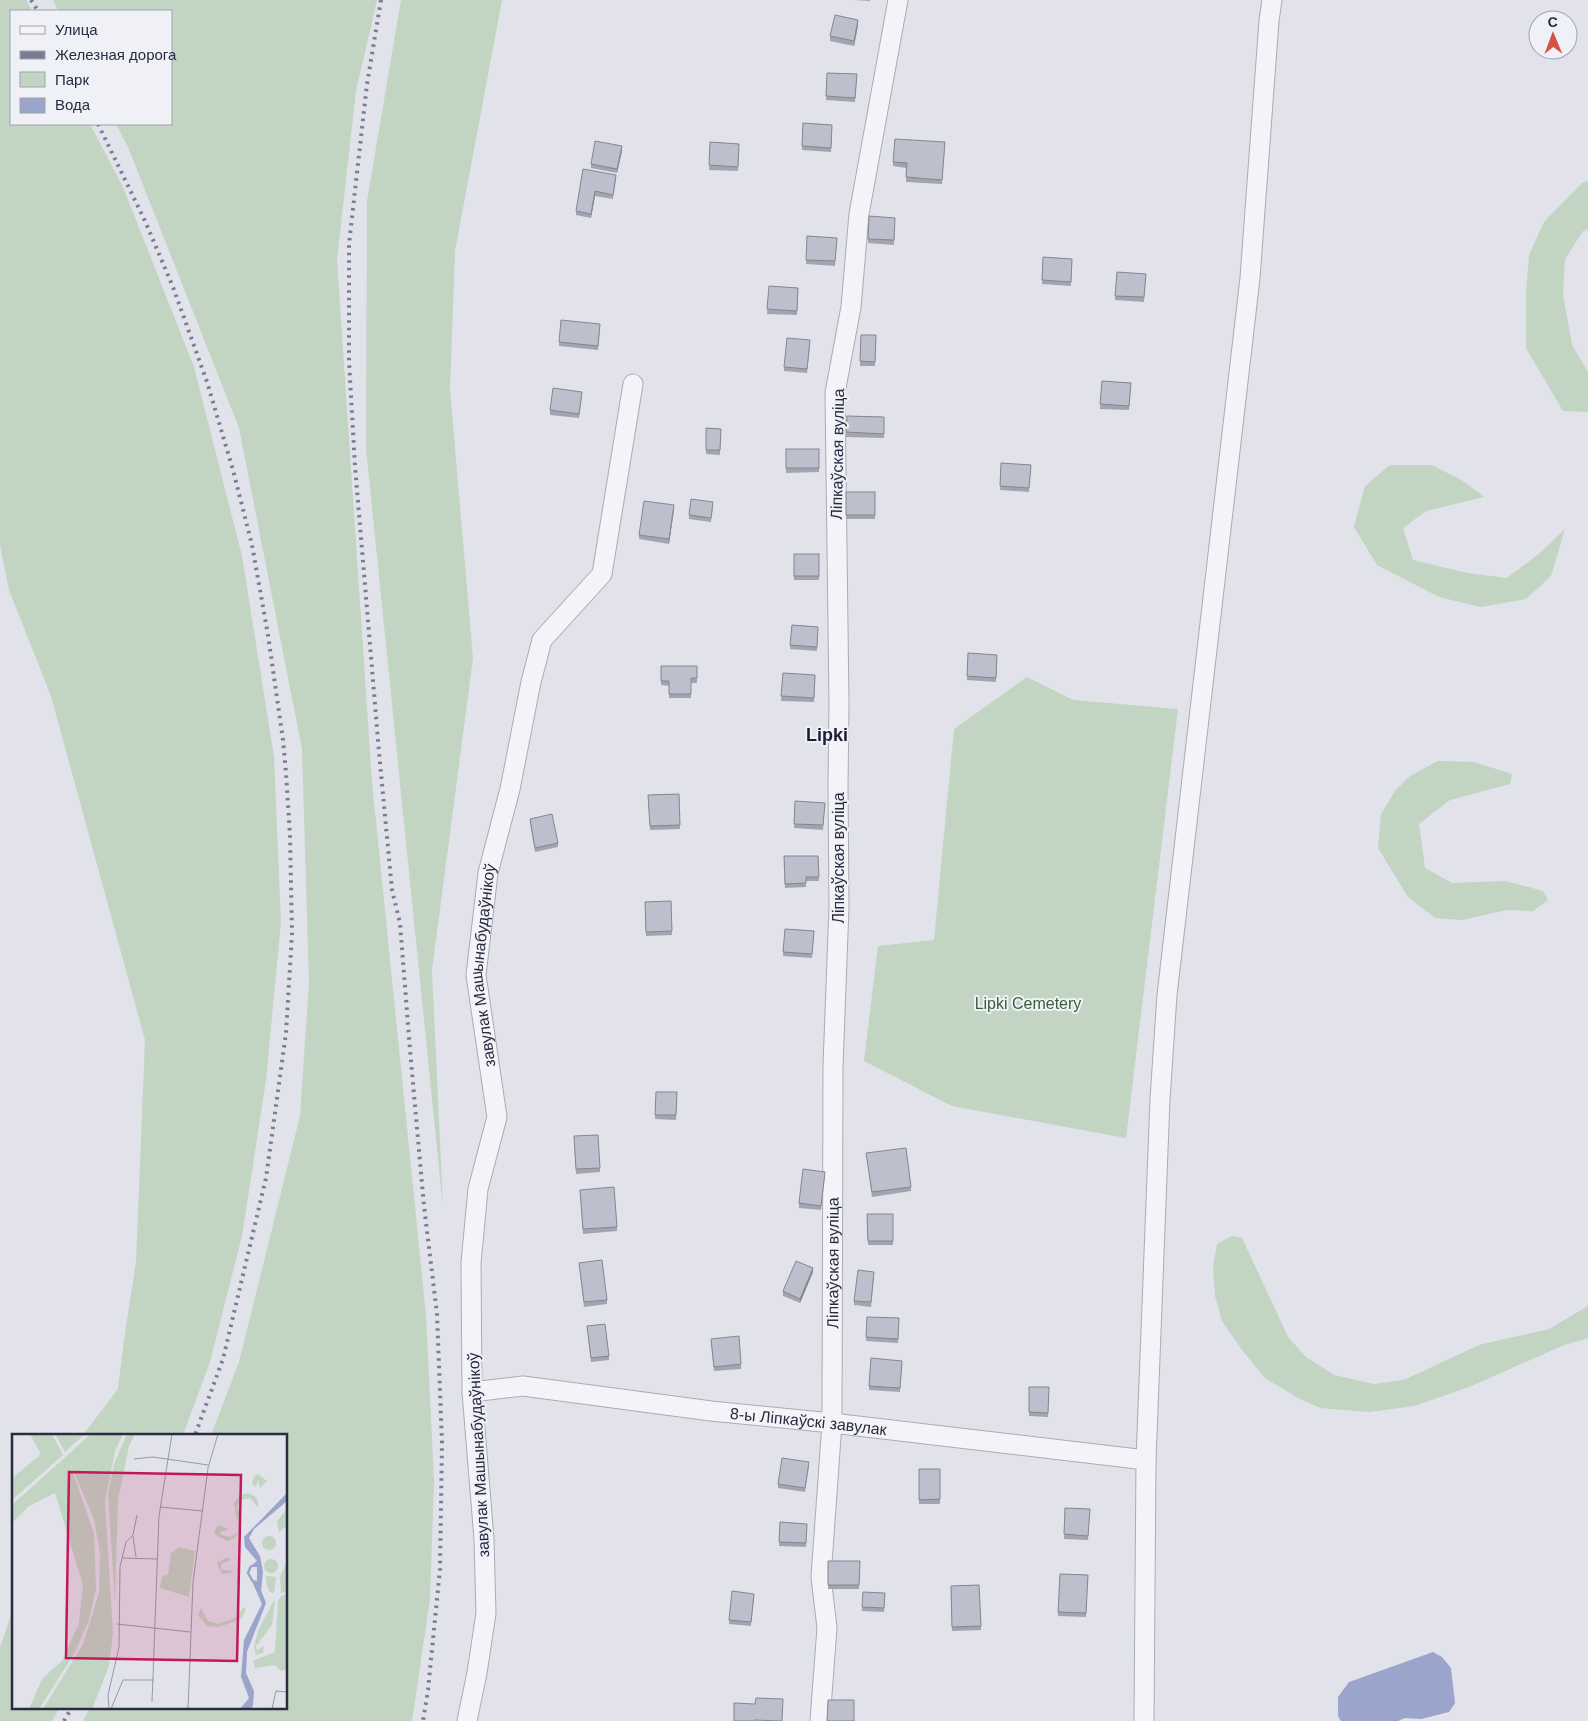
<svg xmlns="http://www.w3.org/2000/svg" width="1588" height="1721" viewBox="0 0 1588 1721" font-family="Helvetica,sans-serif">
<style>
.green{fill:#c2d4c2}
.water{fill:#9ba5cb}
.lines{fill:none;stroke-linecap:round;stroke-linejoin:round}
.street-casing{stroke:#aaabb8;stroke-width:21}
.street{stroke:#f4f4f8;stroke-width:19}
.rail{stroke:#7a7c94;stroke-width:4;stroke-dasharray:2.5 5;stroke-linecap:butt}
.wall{fill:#a3a4b0}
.shaded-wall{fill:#858690}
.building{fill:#bebfcd;stroke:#858690}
.labels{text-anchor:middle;stroke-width:4;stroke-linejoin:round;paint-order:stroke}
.street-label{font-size:16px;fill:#282b42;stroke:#f0f1f7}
.park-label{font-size:16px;fill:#355e39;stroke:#f0f1f7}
.neighbourhood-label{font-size:18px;font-weight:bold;fill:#1b1c33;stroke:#f0f1f7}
.inset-river{fill:none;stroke:#9ba5cb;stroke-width:2.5}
.inset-road{fill:none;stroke:#9799a7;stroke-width:1}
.view{fill:#c2185b;fill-opacity:0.15;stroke:#c2185b;stroke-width:2.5}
.inset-edge{fill:none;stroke:#282b42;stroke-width:2.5}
</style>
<rect width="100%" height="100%" fill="#e1e2ea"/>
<!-- green -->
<g class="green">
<path d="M0,0H26L32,11H11V124H90L123,187L194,367L242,556L274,757L281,922L266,1080L242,1236L210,1362L183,1435H83L118,1389L124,1340L136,1262L145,1040L51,696L9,590L0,545Z"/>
<path d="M53,0H377L356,91L337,260L372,782L426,1315L434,1481L430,1599L412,1721H83L90,1707H286V1435H211L239,1362L300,1116L309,983L302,749L239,428L128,147L116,124H171V11H58Z"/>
<path d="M401,0H502L455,251L450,389L473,658L432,970L443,1207L366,448L367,201Z"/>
<path d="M1588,181V229L1583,231L1565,259L1563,295L1572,345L1588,372V412L1563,411L1526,348V292L1529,255L1544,222L1582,183Z"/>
<path d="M1390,465H1432L1463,481L1484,497L1426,511L1403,528L1413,560L1467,573L1507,578L1540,553L1565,529L1551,576L1526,599L1481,607L1439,597L1377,565L1354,527L1365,486Z"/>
<path d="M1027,677L1073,700L1178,709L1126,1138L952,1106L864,1061L878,946L934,940L954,729Z"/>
<path d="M1438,761L1474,762L1512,774L1510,784L1450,800L1419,824L1425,868L1452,883L1506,881L1543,891L1548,900L1533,911L1507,910L1462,920L1435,918L1408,897L1378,848L1381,814L1395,791L1410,776Z"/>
<path d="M1232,1236L1242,1238L1288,1337L1306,1357L1334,1375L1374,1384L1404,1380L1479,1345L1549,1329L1588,1306V1338L1562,1346L1469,1387L1414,1406L1369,1412L1320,1408L1300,1399L1266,1379L1242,1350L1222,1321L1215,1296L1213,1267L1217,1244Z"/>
<path d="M14,1607V1707H60L52,1721H0V1647Z"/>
</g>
<!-- water -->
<path class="water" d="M1433,1652L1442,1657L1451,1668L1455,1703L1449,1712L1421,1719L1405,1718L1398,1721H1341L1338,1716V1697L1349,1682Z"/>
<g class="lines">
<!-- street casing -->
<g class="street-casing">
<g id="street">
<path id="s1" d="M472,1392L523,1386L711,1411L832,1423L1146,1460"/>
<path id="s2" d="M467,1721L477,1673L486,1613L484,1539L472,1392L471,1263L478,1189L497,1117L476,975L488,873L510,789L531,682L542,640L602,574L633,384"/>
<path id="s3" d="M820,1721L827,1628L821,1577L832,1423L833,1066L839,907L838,786L839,703L835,393L851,307L859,214L898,0"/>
<path d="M1144,1721L1146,1460L1160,1099L1167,995L1250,278L1269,21L1272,0"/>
</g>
</g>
<!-- street -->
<use href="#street" class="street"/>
<!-- rail -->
<g class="rail">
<path d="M31,0L38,11"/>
<path d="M381,0L367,84L349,244V361L355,466L379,752L392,890L400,923L410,1050L424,1206L437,1314L442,1443L440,1569L428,1690L423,1721"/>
<path d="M98,124L145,221L173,287L207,382L233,470L252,545L268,635L283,740L286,773L290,835L292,934L286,1033L266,1178L223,1359L195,1435"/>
<path d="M64,1721L72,1707"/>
</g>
</g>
<!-- wall -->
<g class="wall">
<path d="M854,0H870V1Z"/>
<path d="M858,25L854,46L830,41V36Z"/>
<path d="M827,73L857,74L855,102L826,100Z"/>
<path d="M803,123L832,125L831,152L802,150Z"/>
<path d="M710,142L739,144L738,171L709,170Z"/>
<path d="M945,142L942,184L906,182V168L893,166V162Z"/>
<path d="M622,151L617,173L591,168V164Z"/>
<path d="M583,169L616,179L613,199L595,196L591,218L576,215V211Z"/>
<path d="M869,216L895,218L894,245L868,243Z"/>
<path d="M807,236L837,238L835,266L806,264Z"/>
<path d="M1043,257L1072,259L1071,286L1042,284Z"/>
<path d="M1117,272L1146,274L1144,302L1115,300Z"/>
<path d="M769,286L798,288L797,315L767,314Z"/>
<path d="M600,328L598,350L559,346V342Z"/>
<path d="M861,335H876L875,366H860Z"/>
<path d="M810,345L807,373L784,371V367Z"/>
<path d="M1102,381L1131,383L1129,410L1100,409Z"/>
<path d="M582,396L579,418L550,415V410Z"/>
<path d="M847,416L884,417V438L846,437Z"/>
<path d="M706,428L721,429L720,455L706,454Z"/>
<path d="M786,449H819V472L786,473Z"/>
<path d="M1001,463L1031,465L1029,492L1000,490Z"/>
<rect x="846" y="492" width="29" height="27"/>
<path d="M713,506L711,522L689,519V515Z"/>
<path d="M674,509L669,544L639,539V535Z"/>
<rect x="794" y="554" width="25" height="26"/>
<path d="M792,625L818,627L817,651L790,649Z"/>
<path d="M968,653L997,655L996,682L967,680Z"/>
<path d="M661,666H697V683H691V698H669V686L661,685Z"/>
<path d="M783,673L815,675L814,702L781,701Z"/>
<path d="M679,794L680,829L650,830L648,795Z"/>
<path d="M795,801L825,803L823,830L794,828Z"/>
<path d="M530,819L558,843V847L535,852L530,823Z"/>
<path d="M784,856H818L819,881H806V887L785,888Z"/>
<path d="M671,901L672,935L646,936L645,902Z"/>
<path d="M785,929L814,931L812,958L783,956Z"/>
<path d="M656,1092H677L676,1120L655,1119Z"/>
<path d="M574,1140L600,1168V1172L576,1174Z"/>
<path d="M866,1153L911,1187V1191L872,1197Z"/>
<path d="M825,1176L821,1210L799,1208V1203Z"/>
<path d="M580,1194L617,1227V1231L583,1234Z"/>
<path d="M867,1214H893V1245H868Z"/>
<path d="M579,1263L607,1300V1304L584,1307Z"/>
<path d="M813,1272L800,1303L783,1296V1291Z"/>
<path d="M874,1276L871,1307L854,1305V1301Z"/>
<path d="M867,1317L899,1318L898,1343L866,1341Z"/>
<path d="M587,1326L609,1356V1360L591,1362Z"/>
<path d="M711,1343L741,1364V1369L714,1371Z"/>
<path d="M902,1365L900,1392L869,1390V1386Z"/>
<path d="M1029,1387H1049L1048,1417L1029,1416Z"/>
<path d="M809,1466L805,1492L778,1488V1484Z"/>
<rect x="919" y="1469" width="21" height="35"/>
<path d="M1065,1508L1090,1509L1088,1540L1064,1539Z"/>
<path d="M780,1522L807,1524L806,1547L779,1546Z"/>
<path d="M828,1561H860L859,1589H828Z"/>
<path d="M1060,1574L1088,1575L1086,1617L1058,1616Z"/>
<path d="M979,1585L981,1630L952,1631L951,1586Z"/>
<path d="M885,1593L884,1612L862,1611V1607Z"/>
<path d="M754,1598L751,1626L729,1624V1620Z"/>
</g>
<!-- shaded-wall -->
<g class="shaded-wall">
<path d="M858,20V25L854,46V41Z"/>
<path d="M622,146V151L617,173V169Z"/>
<path d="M595,191V196L591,218V214Z"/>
<path d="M674,505V509L669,544V539Z"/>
<path d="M813,1268V1272L800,1303V1299Z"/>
</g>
<!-- building -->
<g class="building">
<path d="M835,15L858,20L854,41L830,36Z"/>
<path d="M827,73L857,74L855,98L826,96Z"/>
<path d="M803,123L832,125L831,148L802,146Z"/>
<path d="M895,139L945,142L942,180L906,177L907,163L893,162Z"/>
<path d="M595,141L622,146L617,169L591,164Z"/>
<path d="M710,142L739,144L738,167L709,165Z"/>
<path d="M583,169L616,175L613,195L595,191L591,214L576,211Z"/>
<path d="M869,216L895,218L894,240L868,239Z"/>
<path d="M807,236L837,238L835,261L806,260Z"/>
<path d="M1043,257L1072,259L1071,282L1042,280Z"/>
<path d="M1117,272L1146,274L1144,297L1115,296Z"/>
<path d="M769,286L798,288L797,311L767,309Z"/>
<path d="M561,320L600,324L598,346L559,342Z"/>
<path d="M861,335H876L875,362L860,361Z"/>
<path d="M787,338L810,340L807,369L784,367Z"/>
<path d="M1102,381L1131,383L1129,406L1100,404Z"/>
<path d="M553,388L582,392L579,414L550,410Z"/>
<path d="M847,416L884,417V434L846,432Z"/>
<path d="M706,428L721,429L720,450H706Z"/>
<rect x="786" y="449" width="33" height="19"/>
<path d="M1001,463L1031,465L1029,488L1000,486Z"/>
<rect x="846" y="492" width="29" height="23"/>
<path d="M691,499L713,502L711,518L689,515Z"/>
<path d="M644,501L674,505L669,539L639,535Z"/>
<rect x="794" y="554" width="25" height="22"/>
<path d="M792,625L818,627L817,647L790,645Z"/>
<path d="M968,653L997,655L996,678L967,676Z"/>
<path d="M661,666H697V678H691V694H669V681H661Z"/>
<path d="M783,673L815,675L814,698L781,696Z"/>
<path d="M679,794L680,825L650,826L648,795Z"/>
<path d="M795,801L825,803L823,825L794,824Z"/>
<path d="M552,814L558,843L535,848L530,819Z"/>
<path d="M784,856H818L819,877H806V883L785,884Z"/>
<path d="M671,901L672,931L646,932L645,902Z"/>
<path d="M785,929L814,931L812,954L783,952Z"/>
<path d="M656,1092H677L676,1115H655Z"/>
<path d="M598,1135L600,1168L576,1169L574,1136Z"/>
<path d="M906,1148L911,1187L872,1192L866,1153Z"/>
<path d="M803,1169L825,1172L821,1206L799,1203Z"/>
<path d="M614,1187L617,1227L583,1229L580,1190Z"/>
<path d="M867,1214H893V1241H868Z"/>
<path d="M602,1260L607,1300L584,1302L579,1263Z"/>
<path d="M796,1261L813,1268L800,1299L783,1291Z"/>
<path d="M858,1270L874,1272L871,1302L854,1301Z"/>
<path d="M867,1317L899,1318L898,1339L866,1337Z"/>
<path d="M605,1324L609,1356L591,1358L587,1326Z"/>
<path d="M739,1336L741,1364L714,1367L711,1339Z"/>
<path d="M871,1358L902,1361L900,1388L869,1386Z"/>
<path d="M1029,1387H1049L1048,1413L1029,1412Z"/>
<path d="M782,1458L809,1462L805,1488L778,1484Z"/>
<path d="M919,1469H940V1499L919,1500Z"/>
<path d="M1065,1508L1090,1509L1088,1536L1064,1534Z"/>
<path d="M780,1522L807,1524L806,1543L779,1542Z"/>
<path d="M828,1561H860L859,1585H828Z"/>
<path d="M1060,1574L1088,1575L1086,1613L1058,1612Z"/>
<path d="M979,1585L981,1626L952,1627L951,1586Z"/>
<path d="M732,1591L754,1594L751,1622L729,1620Z"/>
<path d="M863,1592L885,1593L884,1608L862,1607Z"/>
<path d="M756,1698L783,1699L782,1721L754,1720V1721H734V1703L755,1704Z"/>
<path d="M828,1700H854V1721H827Z"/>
</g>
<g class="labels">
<!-- street labels -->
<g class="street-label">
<text transform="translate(837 454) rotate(-89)" y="6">Ліпкаўская вуліца</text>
<text transform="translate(838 858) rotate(-90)" y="6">Ліпкаўская вуліца</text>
<text dy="6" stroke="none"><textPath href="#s2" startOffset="762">завулак Машынабудаўнікоў</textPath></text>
<text dy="6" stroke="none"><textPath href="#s3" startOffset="459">Ліпкаўская вуліца</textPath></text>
<text dy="6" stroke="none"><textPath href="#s1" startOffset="339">8-ы Ліпкаўскі завулак</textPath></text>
<text transform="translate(478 1455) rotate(-93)" y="6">завулак Машынабудаўнікоў</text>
</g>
<!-- park labels -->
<g class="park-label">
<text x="1028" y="1009">Lipki Cemetery</text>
</g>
<!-- neighbourhood labels -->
<g class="neighbourhood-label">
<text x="827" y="741">Lipki</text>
</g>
</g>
<!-- overview -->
<g transform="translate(12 1434)">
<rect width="275" height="275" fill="#e1e2ea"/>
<path d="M18,0H40L51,21L0,66V44L29,20ZM43,0H73L53,18ZM79,0H111L103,17L93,67L101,199L97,232L80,275H31L71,210L87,159L88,120L82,85L57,27L82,99L84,155L77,186L62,220L27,275H17L30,245L50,227L67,189L71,151L43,59L17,72L0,89V71ZM115,0H123L117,12L106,66L103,169L96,61L102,30ZM246,40L255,47L248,54L246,45L244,53L240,50L242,42ZM237,59L245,64L247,74L238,64L228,66L225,73L230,84L225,85L222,69L228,61ZM275,75V92L267,98L265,87ZM206,91L217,95L208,98L209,101L219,103L225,98L224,103L216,107L205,102L202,98ZM250 109a7 7 0 1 1 14 0a7 7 0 1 1-14 0ZM167,113L183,117L177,163L148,154L150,142L156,141L159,119ZM215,123L219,126L209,130V135L223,138L210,140L205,129ZM252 132a7 7 0 1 1 14 0a7 7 0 1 1-14 0ZM275,128V158L269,159L268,142ZM254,142L264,143L262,159L258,158L254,149ZM270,161H275L274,236L269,237L263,231L243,234L241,227L263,218L266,167ZM263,164L260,191L244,212L245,216L252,212L251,219L244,221L242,213L246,197ZM231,173L234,175L229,185L207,193L195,192L186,181L189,174L196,187L206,190L226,183Z" fill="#c2d4c2"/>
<path d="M275,59V67L242,95L237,104L248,122L251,138L249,156L254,169L235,218L234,239L242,257L241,271L239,275H228L237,264L229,243L232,206L250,170L239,145L245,147V133H237L245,127L233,113L232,103Z" fill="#9ba5cb"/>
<path class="inset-river" d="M239,132L236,139L241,148"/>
<path class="inset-road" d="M122,25L141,23L196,31M148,73L191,77M121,102L124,123M111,124L146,125M105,190L178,198M140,268L147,82L160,0M97,275L96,261L107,213L108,133L114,108L121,101L125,81M99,275L111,246H142M176,275L181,148L196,34L206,0M260,275L264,257L275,258"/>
<path class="view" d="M57,38L229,41L225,227L54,224Z"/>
<rect width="275" height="275" class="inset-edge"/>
</g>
<!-- legend -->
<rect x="10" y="10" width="162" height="115" fill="#f0f1f7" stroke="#a0a2af"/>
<rect x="20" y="26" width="25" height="8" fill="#f4f4f8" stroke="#a0a2af"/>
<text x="55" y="35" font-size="15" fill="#282b42">Улица</text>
<rect x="20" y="51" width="25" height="8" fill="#7a7c94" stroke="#a0a2af"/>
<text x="55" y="60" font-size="15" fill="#282b42">Железная дорога</text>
<rect x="20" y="72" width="25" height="15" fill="#c2d4c2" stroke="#a0a2af"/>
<text x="55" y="85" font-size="15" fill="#282b42">Парк</text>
<rect x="20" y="98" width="25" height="15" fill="#9ba5cb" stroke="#a0a2af"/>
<text x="55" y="110" font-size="15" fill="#282b42">Вода</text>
<!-- north arrow -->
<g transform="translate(1553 35) rotate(359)"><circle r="24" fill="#f0f1f7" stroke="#a0a2af"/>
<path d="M0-4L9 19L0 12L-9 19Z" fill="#d25442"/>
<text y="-8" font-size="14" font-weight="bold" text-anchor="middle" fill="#282b42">С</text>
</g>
</svg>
